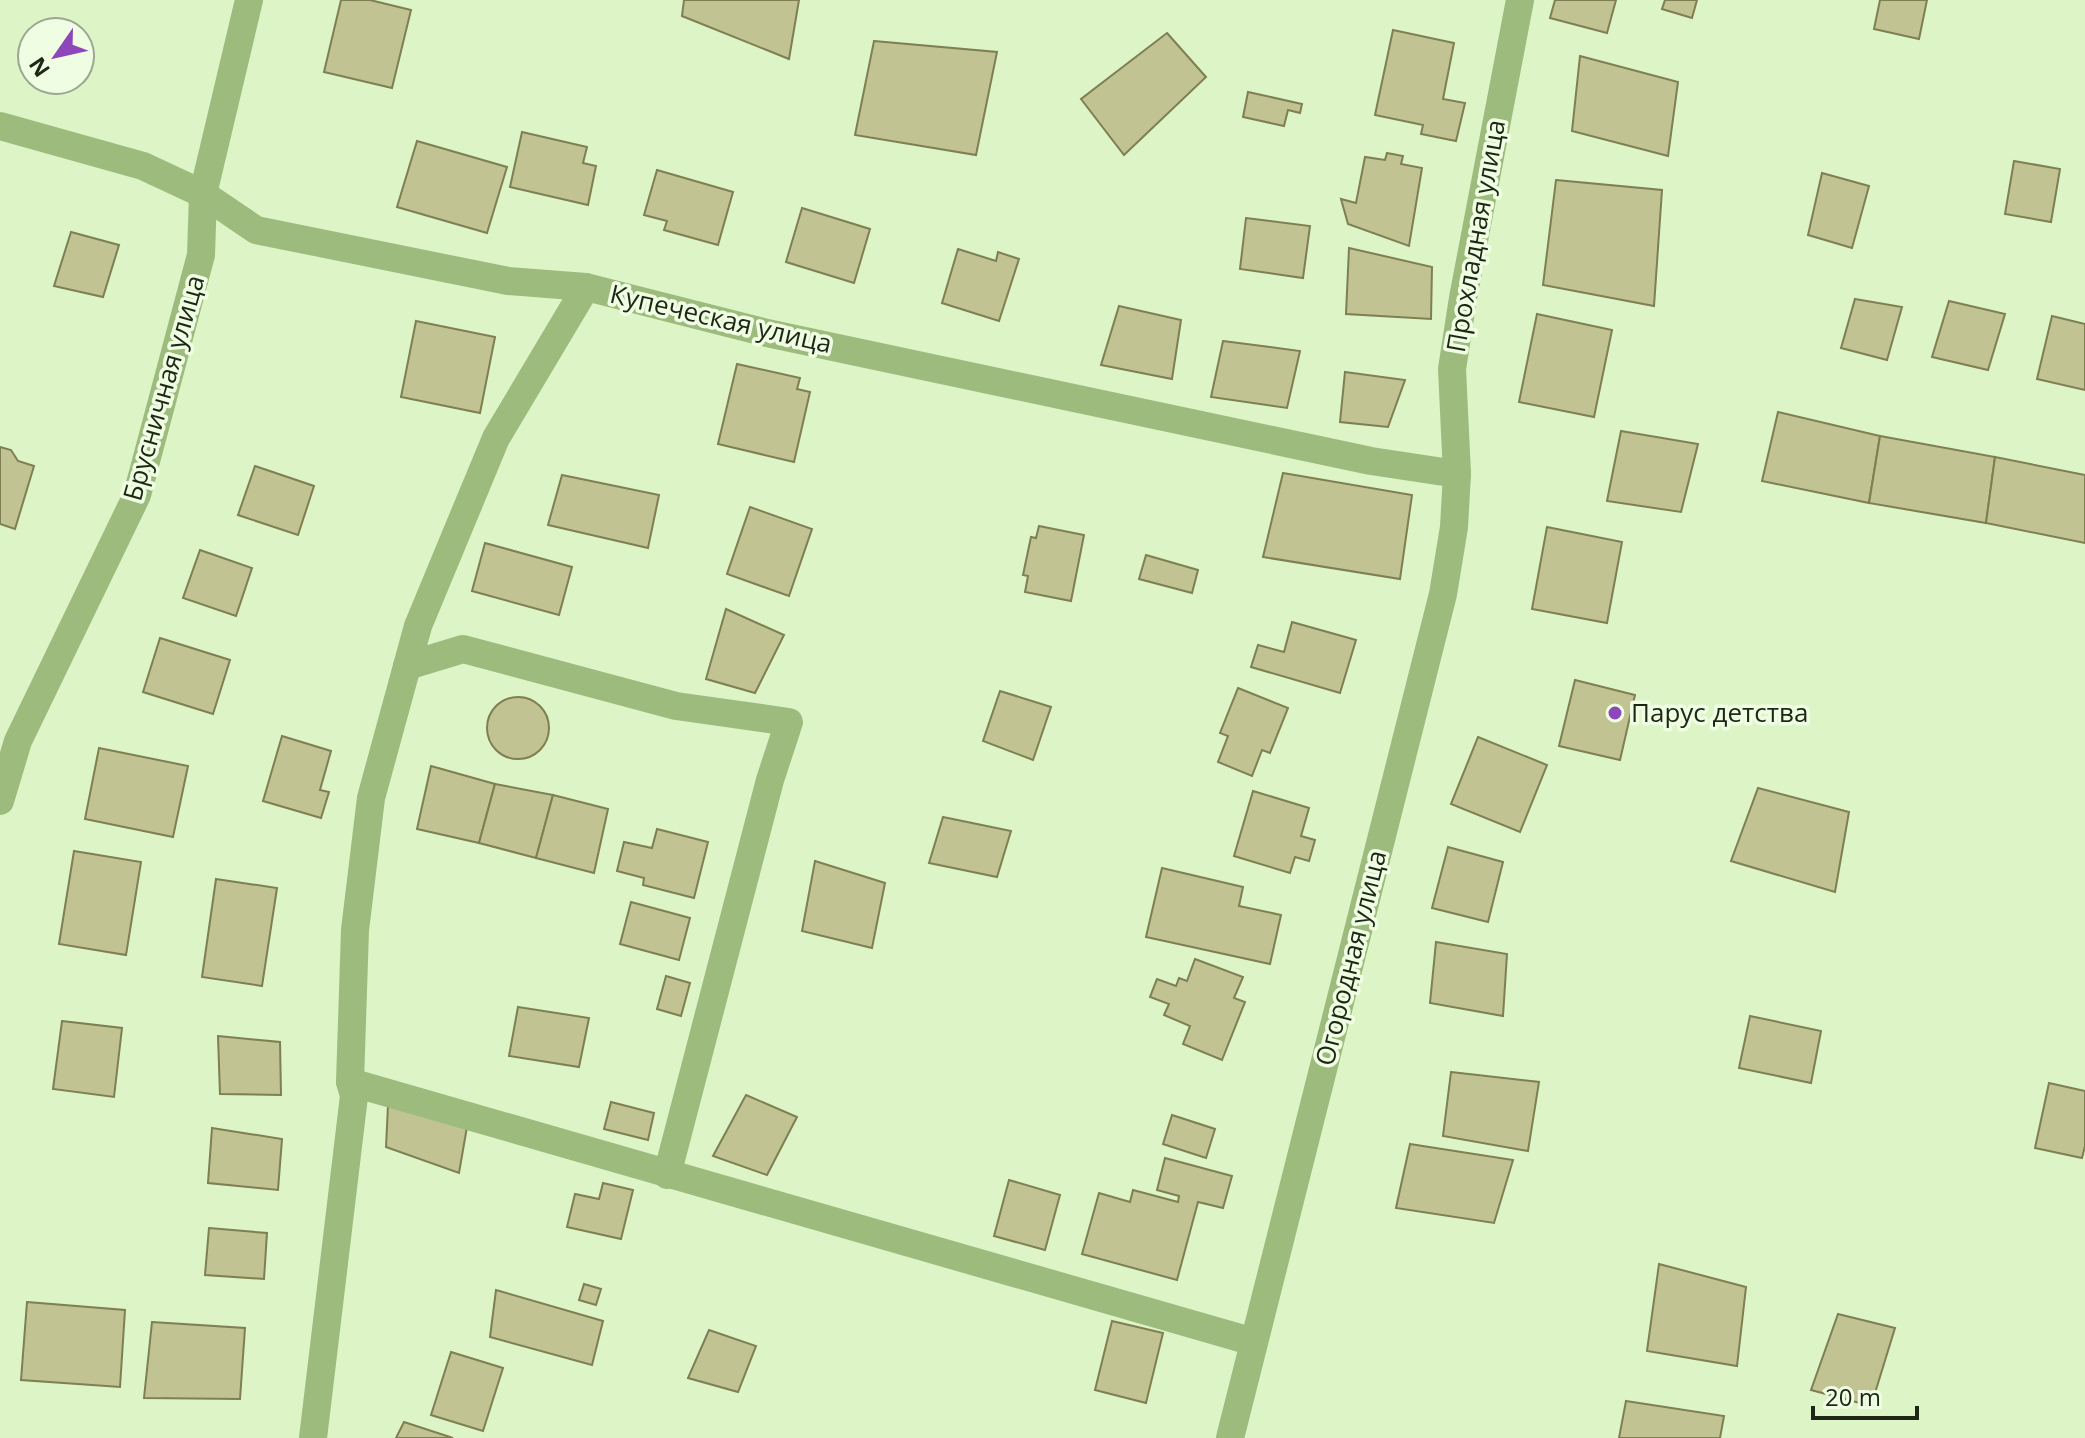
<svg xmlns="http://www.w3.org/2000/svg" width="2085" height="1438" viewBox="0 0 2085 1438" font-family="'Open Sans',sans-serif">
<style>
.building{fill:#c1c393;stroke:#7e7f52;stroke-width:2}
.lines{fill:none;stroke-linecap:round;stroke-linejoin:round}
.street{stroke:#9cbb7d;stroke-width:28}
.poi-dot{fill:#8e47bb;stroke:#effde2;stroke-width:3}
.labels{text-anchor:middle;stroke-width:7;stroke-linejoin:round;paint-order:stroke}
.street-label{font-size:26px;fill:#1e2716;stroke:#effde2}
.poi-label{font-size:26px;fill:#1e2716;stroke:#effde2;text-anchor:start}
</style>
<rect width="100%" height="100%" fill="#dcf4c6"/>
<!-- building -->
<g class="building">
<path d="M341,0H370L411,10L392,88L324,72Z"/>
<path d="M684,0H799L789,59L682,16Z"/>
<path d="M1555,0H1616L1607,33L1550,18Z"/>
<path d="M1665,0H1697L1692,18L1662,9Z"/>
<path d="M1880,0H1927L1919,39L1874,29Z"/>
<path d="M1393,30L1454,43L1443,99L1465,103L1456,141L1421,134L1423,125L1375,115Z"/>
<path d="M1167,33L1206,77L1124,155L1081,99Z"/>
<path d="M874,41L997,52L976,155L855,135Z"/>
<path d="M1580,56L1678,82L1668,156L1572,131Z"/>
<path d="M1248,92L1302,104L1300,113L1288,110L1284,126L1243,117Z"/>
<path d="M522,132L587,147L583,163L596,166L588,205L510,187Z"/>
<path d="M417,141L507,167L487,233L397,207Z"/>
<path d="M1387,153L1403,156L1401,164L1422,168L1409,246L1348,224L1341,199L1356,203L1365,157L1385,160Z"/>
<path d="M2014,161L2060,169L2051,222L2005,214Z"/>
<path d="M657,170L733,192L718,245L664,230L667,221L644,215Z"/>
<path d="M1822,173L1869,186L1852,248L1808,235Z"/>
<path d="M1556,180L1662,190L1654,306L1543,285Z"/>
<path d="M802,208L870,229L854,283L786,262Z"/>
<path d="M1246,218L1310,226L1303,278L1240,269Z"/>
<path d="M71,232L119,245L103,297L54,286Z"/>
<path d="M1349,248L1432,267L1431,319L1346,314Z"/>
<path d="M958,249L996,261L998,252L1019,259L999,321L942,303Z"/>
<path d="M1855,299L1902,307L1887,360L1841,348Z"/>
<path d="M1949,301L2005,314L1988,370L1932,357Z"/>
<path d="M1119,306L1181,320L1172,379L1101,365Z"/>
<path d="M1537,314L1612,330L1594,417L1519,402Z"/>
<path d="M2052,316L2085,324V390L2037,379Z"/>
<path d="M416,321L495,337L480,413L401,397Z"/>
<path d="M1223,341L1300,351L1287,408L1211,397Z"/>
<path d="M737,364L800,378L797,389L810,392L794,462L718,444Z"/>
<path d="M1345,372L1405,380L1388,427L1340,422Z"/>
<path d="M1778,412L1880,436L1869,503L1762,481Z"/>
<path d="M1621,431L1698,444L1681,512L1607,501Z"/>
<path d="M1880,436L1995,457L1986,523L1869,503Z"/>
<path d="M0,447L11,450L18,461L34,466L15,529L0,524Z"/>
<path d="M1995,457L2085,475V543L1986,523Z"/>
<path d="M255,466L314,486L298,535L238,515Z"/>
<path d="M1283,473L1412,495L1400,579L1263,557Z"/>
<path d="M562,475L659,495L648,548L548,525Z"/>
<path d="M750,507L812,529L789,596L727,574Z"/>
<path d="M1039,526L1084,535L1071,601L1025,592L1028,576L1023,575L1031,537L1036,538Z"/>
<path d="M1547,527L1622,542L1607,623L1532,609Z"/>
<path d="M485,543L572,567L559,615L472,591Z"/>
<path d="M200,550L252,568L236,616L183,598Z"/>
<path d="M1146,555L1198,570L1192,593L1139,579Z"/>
<path d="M726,609L784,635L755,693L706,679Z"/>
<path d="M1292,622L1356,640L1340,693L1251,667L1258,645L1284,652Z"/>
<path d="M160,638L230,660L213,714L143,692Z"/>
<path d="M1575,680L1635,695L1620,760L1559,746Z"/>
<path d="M1238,688L1288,708L1270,753L1262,750L1252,776L1218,762L1228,736L1220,733Z"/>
<path d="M1000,691L1051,707L1033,760L983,741Z"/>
<circle cx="518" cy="728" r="31"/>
<path d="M282,736L331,751L320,790L329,792L321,818L263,801Z"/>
<path d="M1478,737L1547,765L1520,832L1451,804Z"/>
<path d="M99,748L188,766L173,837L85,819Z"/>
<path d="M431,766L495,784L479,843L417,829Z"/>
<path d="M495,784L553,795L536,858L479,843Z"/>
<path d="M1758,788L1849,812L1835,892L1731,861Z"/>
<path d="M1253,791L1309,808L1301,836L1315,840L1309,861L1295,857L1290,873L1234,856Z"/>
<path d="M553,795L608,809L594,873L536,858Z"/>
<path d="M943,817L1011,831L997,877L929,863Z"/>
<path d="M657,829L708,842L694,898L643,885L644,878L617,871L624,842L652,848Z"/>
<path d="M1448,847L1503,862L1488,922L1432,908Z"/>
<path d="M74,851L141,862L126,955L59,944Z"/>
<path d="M815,861L885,883L872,948L802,931Z"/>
<path d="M1162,868L1243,887L1239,906L1281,915L1270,964L1146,937Z"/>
<path d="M216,879L277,888L262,986L202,977Z"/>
<path d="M631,902L690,918L679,960L620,944Z"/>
<path d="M1436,942L1507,954L1503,1016L1430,1003Z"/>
<path d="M1195,959L1243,977L1234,998L1245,1002L1222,1060L1183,1044L1190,1026L1164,1015L1169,1004L1150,997L1157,979L1176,986L1179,978L1187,981Z"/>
<path d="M666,976L690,983L681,1016L657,1009Z"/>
<path d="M518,1007L589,1018L579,1067L509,1056Z"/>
<path d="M1750,1016L1821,1031L1811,1083L1739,1068Z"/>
<path d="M62,1021L122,1028L114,1097L53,1089Z"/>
<path d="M218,1036L280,1042L281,1095L220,1094Z"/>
<path d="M1451,1072L1539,1082L1528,1151L1443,1136Z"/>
<path d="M2049,1083L2085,1091V1146L2082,1158L2035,1148Z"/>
<path d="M746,1095L797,1117L767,1175L713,1156Z"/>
<path d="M611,1102L654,1113L648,1140L604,1129Z"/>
<path d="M388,1105L467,1127L459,1173L386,1147Z"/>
<path d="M1172,1115L1215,1129L1206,1158L1163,1144Z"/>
<path d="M212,1128L282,1139L278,1190L208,1183Z"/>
<path d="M1410,1144L1513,1160L1494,1223L1396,1208Z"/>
<path d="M1165,1158L1232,1176L1223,1208L1198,1202L1177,1280L1082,1254L1099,1193L1130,1202L1133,1190L1178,1202L1179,1196L1157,1190Z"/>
<path d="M1009,1180L1060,1195L1045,1250L994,1236Z"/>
<path d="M603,1183L633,1190L621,1239L567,1227L575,1194L599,1199Z"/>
<path d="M209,1228L267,1233L264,1279L205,1275Z"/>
<path d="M1659,1264L1746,1287L1737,1366L1647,1351Z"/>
<path d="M584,1284L601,1289L596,1305L579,1300Z"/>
<path d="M496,1290L603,1321L592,1365L490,1337Z"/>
<path d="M27,1302L125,1310L120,1387L21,1380Z"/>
<path d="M1838,1314L1895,1328L1871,1406L1811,1390Z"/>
<path d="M1112,1321L1163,1333L1146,1403L1095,1390Z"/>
<path d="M152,1322L245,1328L240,1399L144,1398Z"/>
<path d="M709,1330L756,1346L738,1392L688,1378Z"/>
<path d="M451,1352L503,1368L483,1431L431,1415Z"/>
<path d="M1626,1401L1724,1416L1720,1438H1619Z"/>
<path d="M404,1422L453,1438H396Z"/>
</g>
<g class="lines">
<!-- street -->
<g class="street">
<path d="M0,126L143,166L203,194L256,230L508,281L586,287L767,333L1371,461L1457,474"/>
<path d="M407,666L463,649L676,706L789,722L770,780L667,1175"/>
<path d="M0,801L18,741L137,495L201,255L203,194L249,0"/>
<path d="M350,1082L1254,1342"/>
<path d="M313,1438L354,1096L350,1082L355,930L371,798L418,626L496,438L586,287"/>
<path d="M1230,1438L1443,594L1454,527L1457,474L1452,369L1463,298L1520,0"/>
</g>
</g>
<!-- markers -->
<circle class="poi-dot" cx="1615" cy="713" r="8"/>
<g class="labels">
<!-- street labels -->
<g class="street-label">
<text transform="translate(1476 236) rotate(-80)" y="9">Прохладная улица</text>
<text transform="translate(721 319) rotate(13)" y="9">Купеческая улица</text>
<text transform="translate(164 388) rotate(-74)" y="9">Брусничная улица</text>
<text transform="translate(1351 958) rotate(-76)" y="9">Огородная улица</text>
</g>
<!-- poi labels -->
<g class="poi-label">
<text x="1631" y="722">Парус детства</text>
</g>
</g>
<!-- north arrow -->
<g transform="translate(56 56) rotate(236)"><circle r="38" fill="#effde2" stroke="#9ba790" stroke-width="2"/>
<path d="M0-6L14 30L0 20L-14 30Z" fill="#8e47bb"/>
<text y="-12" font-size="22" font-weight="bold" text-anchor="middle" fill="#1e2716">N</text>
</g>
<!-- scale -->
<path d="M1813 1406v12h104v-12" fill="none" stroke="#1e2716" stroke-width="4"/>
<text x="1825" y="1406" font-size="24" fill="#1e2716" stroke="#effde2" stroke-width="6" paint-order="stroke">20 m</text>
</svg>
